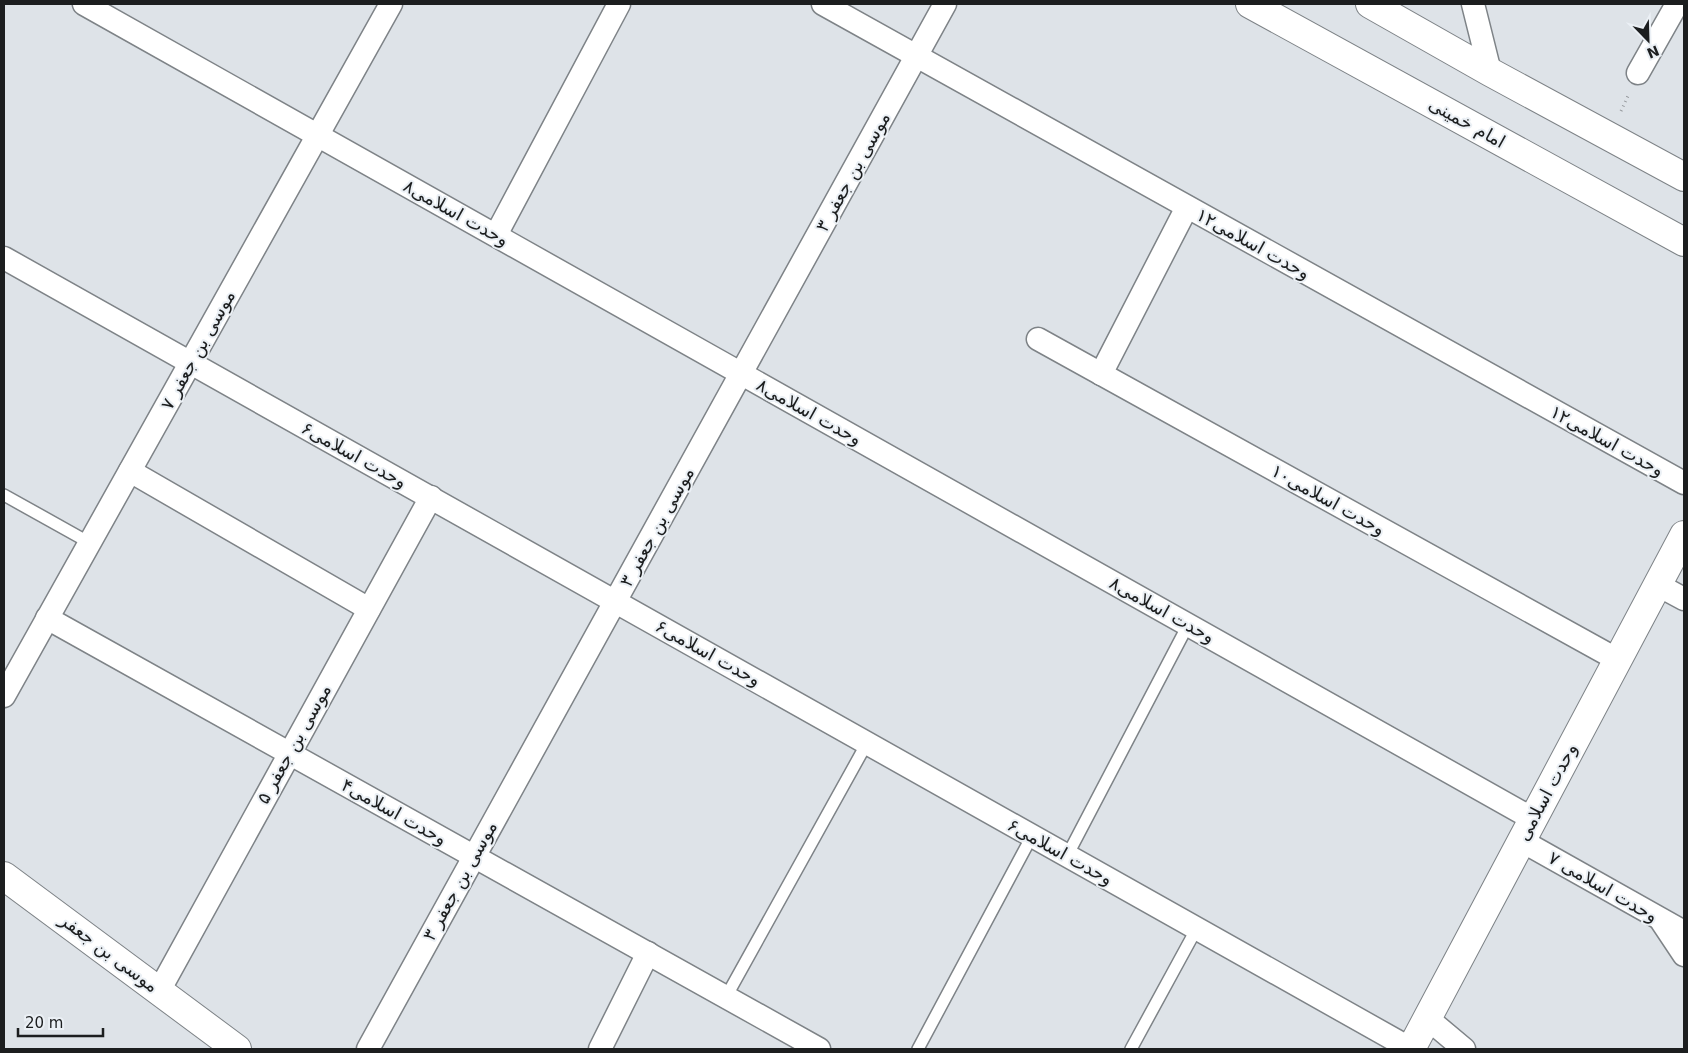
<svg xmlns="http://www.w3.org/2000/svg" width="1688" height="1053" viewBox="0 0 1688 1053" font-family="'DejaVu Sans',Cairo,sans-serif">
<style>
.lines{fill:none;stroke-linecap:round;stroke-linejoin:round}
.lane-casing{stroke:#7e8387;stroke-width:14}
.street-casing{stroke:#7e8387;stroke-width:25}
.secondary-casing{stroke:#7e8387;stroke-width:30}
.primary-casing{stroke:#7e8387;stroke-width:30}
.path{stroke:#929599;stroke-width:3;stroke-dasharray:1 4;stroke-linecap:butt}
.lane{stroke:#fff;stroke-width:11}
.street{stroke:#fff;stroke-width:22}
.secondary{stroke:#fff;stroke-width:28}
.primary{stroke:#fff;stroke-width:28}
.labels{text-anchor:middle;stroke-width:4;stroke-linejoin:round;paint-order:stroke}
.street-label{font-size:18px;fill:#1c1e1f;stroke:#ebf0f5}
</style>
<rect width="100%" height="100%" fill="#dee3e8"/>
<g class="lines">
<!-- lane casing -->
<g class="lane-casing">
<g id="lane">
<path d="M4,495L90,543"/>
<path d="M1067,856L1188,625"/>
<path d="M726,997L867,743"/>
<path d="M918,1049L1032,836"/>
<path d="M1131,1049L1197,928"/>
</g>
</g>
<!-- street casing -->
<g class="street-casing">
<g id="street">
<path d="M84,4L1533,819"/>
<path d="M823,4L1684,483"/>
<path d="M1473,4L1490,72"/>
<path d="M1638,73L1677,4"/>
<path d="M496,235L619,4"/>
<path d="M4,258L1411,1049"/>
<path d="M1038,339L1618,660"/>
<path d="M1101,374L1187,207"/>
<path d="M130,471L369,609"/>
<path d="M1658,585L1684,599"/>
<path d="M47,618L819,1049"/>
<path d="M4,696L391,4"/>
<path d="M1522,841L1684,932"/>
<path d="M1662,922L1684,955"/>
<path d="M159,991L431,497"/>
<path d="M1427,1018L1464,1049"/>
<path d="M368,1049L945,4"/>
<path d="M600,1049L648,953"/>
</g>
</g>
<!-- secondary casing -->
<g class="secondary-casing">
<g id="secondary">
<path d="M4,876L237,1049"/>
<path d="M1411,1049L1684,535"/>
</g>
</g>
<!-- primary casing -->
<g class="primary-casing">
<g id="primary">
<path d="M1250,4L1684,242"/>
<path d="M1370,4L1490,72L1684,177"/>
</g>
</g>
<!-- path -->
<path class="path" d="M1621,111L1628,96"/>
<!-- lane -->
<use href="#lane" class="lane"/>
<!-- street -->
<use href="#street" class="street"/>
<!-- secondary -->
<use href="#secondary" class="secondary"/>
<!-- primary -->
<use href="#primary" class="primary"/>
</g>
<g class="labels">
<!-- street labels -->
<g class="street-label">
<text transform="translate(1467 123) rotate(29)" y="6">امام خمینی</text>
<text transform="translate(853 172) rotate(-61)" y="6">موسی بن جعفر ۳</text>
<text transform="translate(456 213) rotate(29)" y="6">وحدت اسلامی۸</text>
<text transform="translate(1253 244) rotate(29)" y="6">وحدت اسلامی۱۲</text>
<text transform="translate(198 350) rotate(-61)" y="6">موسی بن جعفر ۷</text>
<text transform="translate(809 412) rotate(29)" y="6">وحدت اسلامی۸</text>
<text transform="translate(1607 441) rotate(29)" y="6">وحدت اسلامی۱۲</text>
<text transform="translate(354 455) rotate(29)" y="6">وحدت اسلامی۶</text>
<text transform="translate(1328 500) rotate(29)" y="6">وحدت اسلامی۱۰</text>
<text transform="translate(657 527) rotate(-61)" y="6">موسی بن جعفر ۳</text>
<text transform="translate(1162 610) rotate(29)" y="6">وحدت اسلامی۸</text>
<text transform="translate(708 653) rotate(29)" y="6">وحدت اسلامی۶</text>
<text transform="translate(294 744) rotate(-61)" y="6">موسی بن جعفر ۵</text>
<text transform="translate(1547 792) rotate(-62)" y="6">وحدت اسلامی</text>
<text transform="translate(394 812) rotate(29)" y="6">وحدت اسلامی۴</text>
<text transform="translate(1060 852) rotate(29)" y="6">وحدت اسلامی۶</text>
<text transform="translate(460 881) rotate(-61)" y="6">موسی بن جعفر ۳</text>
<text transform="translate(1603 887) rotate(30)" y="6">وحدت اسلامی ۷</text>
<text transform="translate(109 953) rotate(37)" y="6">موسی بن جعفر</text>
</g>
</g>
<!-- border -->
<rect width="1688" height="1053" fill="none" stroke="#1c1e1f" stroke-width="10"/>
<!-- north arrow -->
<g transform="translate(1648 40) rotate(157)" stroke="#ebf0f5" stroke-width="4" paint-order="stroke">
<path d="M0-4L9 19L0 12L-9 19Z" fill="#1c1e1f"/>
<text y="-8" font-size="14" font-weight="bold" text-anchor="middle" fill="#1c1e1f">N</text>
</g>
<!-- scale -->
<path d="M18 1028v8h85v-8" fill="none" stroke="#1c1e1f" stroke-width="2.5"/>
<text x="25" y="1028" font-size="15" fill="#1c1e1f" stroke="#ebf0f5" stroke-width="4" paint-order="stroke">20 m</text>
</svg>
